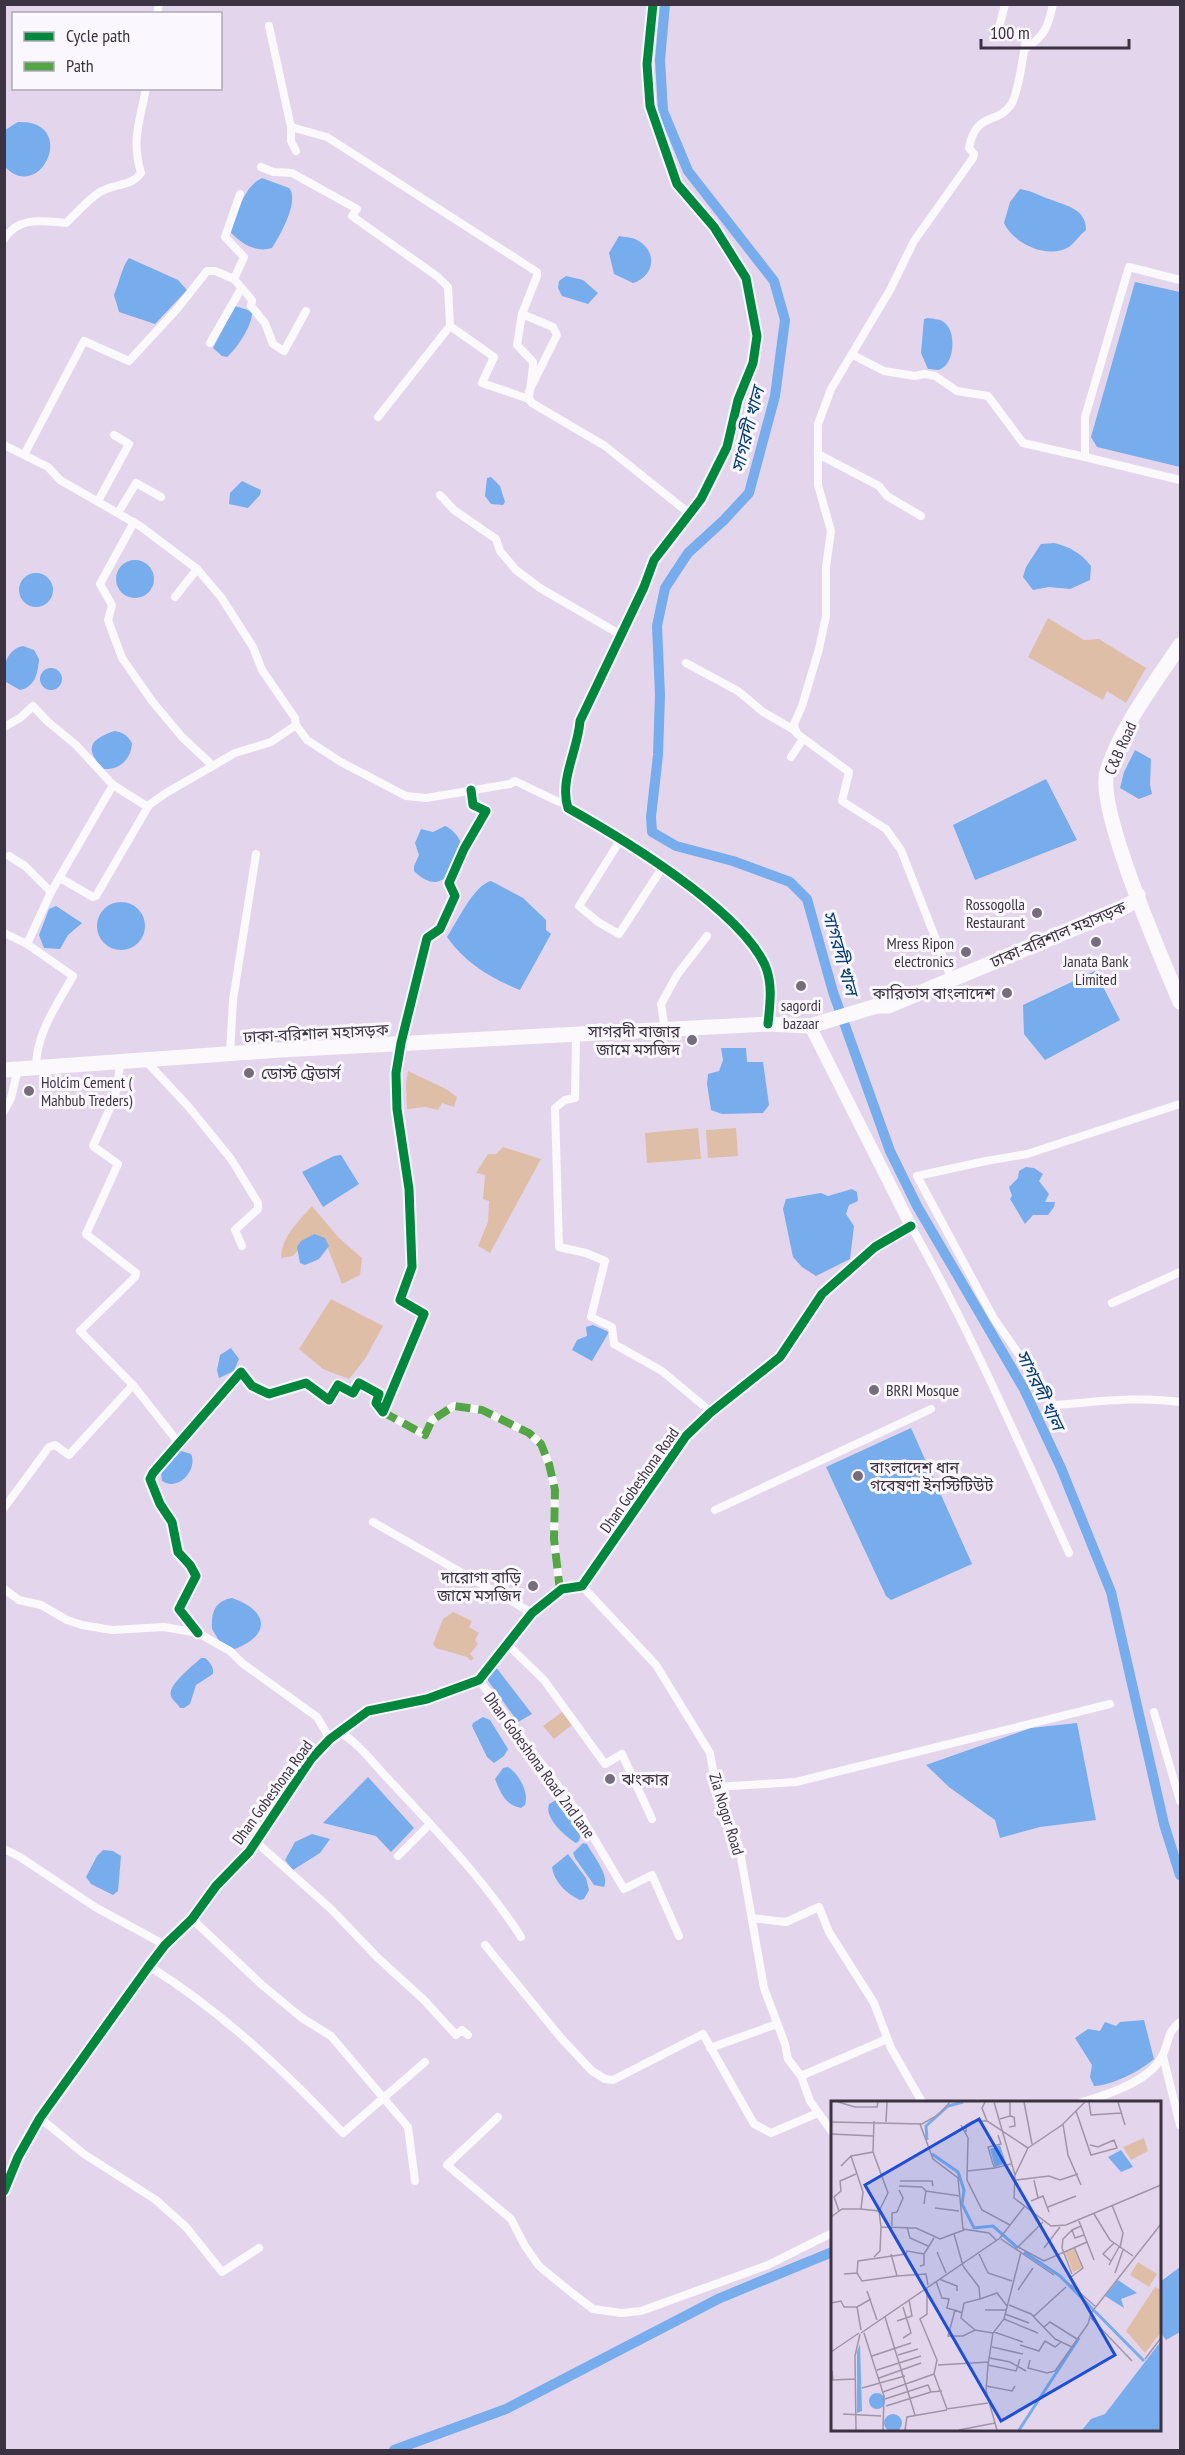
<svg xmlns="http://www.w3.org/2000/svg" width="1185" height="2455" viewBox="0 0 1185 2455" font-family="'PT Sans Narrow','Noto Sans Bengali',sans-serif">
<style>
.green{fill:#dfbea7}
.water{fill:#77aced}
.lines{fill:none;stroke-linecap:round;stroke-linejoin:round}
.canal{stroke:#77aced;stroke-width:10}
.street{stroke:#fbf9fc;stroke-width:8}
.secondary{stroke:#fbf9fc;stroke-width:12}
.highway{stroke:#fbf9fc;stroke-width:15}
.quiet{stroke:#54a546;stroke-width:8;stroke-dasharray:15 8;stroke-linecap:butt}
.cycleway-casing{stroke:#fbf7fe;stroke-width:13}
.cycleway{stroke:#00873e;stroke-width:9}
.poi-dot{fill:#766c7e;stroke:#fbf7fe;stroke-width:2}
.labels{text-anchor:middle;stroke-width:6;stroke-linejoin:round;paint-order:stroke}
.street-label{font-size:16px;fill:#3c3342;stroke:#fbf7fe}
.poi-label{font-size:16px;fill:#3c3342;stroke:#fbf7fe;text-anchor:end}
.water-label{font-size:18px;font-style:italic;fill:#003d72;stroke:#fbf7fe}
.inset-river{fill:none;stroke:#77aced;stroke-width:3}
.inset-road{fill:none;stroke:#a095a8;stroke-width:1.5}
.view{fill:#1d4ed8;fill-opacity:0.15;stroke:#1d4ed8;stroke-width:3}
.inset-edge{fill:none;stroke:#3c3342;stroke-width:3}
</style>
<rect width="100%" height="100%" fill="#e3d6ec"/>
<!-- green -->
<g class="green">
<path d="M1048,618L1084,640L1099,639L1146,668L1126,703L1107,691L1103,700L1028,657Z"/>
<path d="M408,1071L446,1089L457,1097L454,1107L442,1103L438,1110L425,1107L407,1109L406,1085Z"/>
<path d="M698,1128L701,1159L647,1163L645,1133Z"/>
<path d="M736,1128L738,1156L708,1158L706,1130Z"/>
<path d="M503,1147L541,1159L490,1253L478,1246L488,1222L489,1201L483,1199L485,1175L476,1173L488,1154H496Z"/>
<path d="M312,1206L339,1238L362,1258L360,1275L342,1284L325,1241L307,1239L293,1256L281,1258C282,1236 298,1222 312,1206Z"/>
<path d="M331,1299L383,1326L365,1359L349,1379L323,1369L299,1349Z"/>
<path d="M453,1612L472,1621L469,1627L479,1633L475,1640L478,1644L470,1654L474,1658L471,1661L467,1657L436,1648L433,1644L443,1619Z"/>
<path d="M562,1712L572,1725L554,1739L543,1726Z"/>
</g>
<!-- water -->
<g class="water">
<path d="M18,122C79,120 41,204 5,167V130Z"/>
<path d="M262,178L289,188C300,200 280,236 272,248C256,253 242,244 230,232C238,213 243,187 262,178Z"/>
<path d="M1020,189C1033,191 1039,196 1052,200C1067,206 1086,209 1086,230C1080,235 1075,242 1069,247C1047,260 1013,243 1004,223L1010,202Z"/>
<path d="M619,236C624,237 632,237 637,240C658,251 655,276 633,283L614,274L609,253Z"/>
<path d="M129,258L178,280L187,290L155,324L119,312L114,295C119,284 122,266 129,258Z"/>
<path d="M566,276L583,280L598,293L588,304L562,296L558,288L559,281Z"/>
<path d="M1135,282L1180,292V467L1097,447L1091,437Z"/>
<path d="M235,306L248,310L252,313C252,326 237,348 227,357L222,356L213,348Z"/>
<path d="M928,318C932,319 939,319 942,321C958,329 955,367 938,370C936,370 930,369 928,369L921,353L924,319Z"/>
<path d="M491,477L500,486L505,502L503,505L491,504L485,496L487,478Z"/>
<path d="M242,481L261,490L260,495L248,508L229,504L230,493Z"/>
<path d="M1054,543C1070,547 1081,553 1091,566L1090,580L1070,589L1049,587L1033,590L1023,577L1026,567L1041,544Z"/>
<circle cx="135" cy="579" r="19"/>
<circle cx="36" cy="590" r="17"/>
<path d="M23,646L34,650L39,659C38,673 35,687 20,690L6,682C1,668 7,649 23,646Z"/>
<circle cx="51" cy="679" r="11"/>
<path d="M114,731C123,732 127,735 132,743C131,759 120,770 104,769C84,749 89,740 114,731Z"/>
<path d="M1135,750L1151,759L1150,785L1152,794L1139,799L1120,788L1124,772Z"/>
<path d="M1046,779L1077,840L975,880L953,825Z"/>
<path d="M445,826C451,828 460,837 461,844C454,870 442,898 414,871V866L419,855L415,843L421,829L433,832Z"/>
<path d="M491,881L523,898L546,920V930L551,934L520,990C491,978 466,964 447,937C457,922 474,885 491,881Z"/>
<circle cx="121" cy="926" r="24"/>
<path d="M56,906L82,923L68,935L60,949L44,948L39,935L49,909Z"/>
<path d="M1095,971L1120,1020L1045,1060L1024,1034L1023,1005Z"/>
<path d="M721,1048H746L747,1062H763L769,1105L763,1113L722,1114L711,1110L707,1084L708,1074L719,1071L723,1060Z"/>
<path d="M341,1155L359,1184L323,1207L302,1172L334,1156Z"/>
<path d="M1026,1167L1034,1168L1043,1174L1039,1181L1049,1194L1045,1202H1055L1054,1207L1048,1215H1033L1025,1224L1010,1199L1012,1196L1009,1187L1018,1178L1019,1171Z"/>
<path d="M852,1189L857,1192L858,1201L849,1205L846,1214L854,1226L850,1259L816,1276L802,1267L793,1257L783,1209L786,1199L821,1193L828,1196Z"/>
<path d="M314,1234L325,1238L329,1246L319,1259L305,1265L300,1263L297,1247L301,1241Z"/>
<path d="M593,1325L609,1332L592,1361L572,1350L577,1340L587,1336L586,1327Z"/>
<path d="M231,1348L239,1359L234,1371L219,1378L217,1370L220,1355Z"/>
<path d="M911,1428L972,1564L891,1600L886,1596L826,1467Z"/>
<path d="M178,1450L191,1454C198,1469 179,1492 162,1481L161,1472L170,1463Z"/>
<path d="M232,1598C267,1610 273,1634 235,1649L221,1644L212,1629C211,1612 215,1601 232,1598Z"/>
<path d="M201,1658H205C210,1662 214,1667 213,1674L196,1685L190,1704L184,1708H180C178,1704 172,1700 171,1696C167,1685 194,1665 201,1658Z"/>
<path d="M495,1666L532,1714L518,1722L486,1678Z"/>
<path d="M483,1717L490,1720L508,1749L504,1756L494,1763L487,1757L472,1726L473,1723Z"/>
<path d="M1077,1723L1096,1820L1040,1827L1000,1838L995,1820L949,1787L926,1765L1031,1728Z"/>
<path d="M508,1767C519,1774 529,1792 525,1805L521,1808C506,1806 500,1792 495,1779L503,1768Z"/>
<path d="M368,1777L414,1828L391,1852L376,1836L323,1823Z"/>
<path d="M558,1799L563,1800C569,1812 584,1829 579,1841L576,1843C565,1836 544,1818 549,1804Z"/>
<path d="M312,1834L330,1839L320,1853L293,1870L285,1860L295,1842Z"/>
<path d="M583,1843L587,1844C593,1856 610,1875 604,1887L594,1885L575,1858L573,1853Z"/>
<path d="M103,1850L113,1851L121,1856L118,1891L113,1895L91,1884L86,1877L97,1856Z"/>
<path d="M568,1854L586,1878L589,1890L584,1899L580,1900C567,1894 554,1882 552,1867Z"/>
<path d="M1144,2020L1154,2059C1142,2070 1111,2086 1094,2086L1090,2077L1092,2065L1075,2038L1088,2029L1100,2031L1105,2022L1116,2026L1120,2022Z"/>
<path d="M1180,2267V2332L1166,2340L1160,2332V2282Z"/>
</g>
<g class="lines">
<!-- canal -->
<g class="canal">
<path d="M665,4L660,60L663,111L688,171L774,281L785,320L775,396L749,493L724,520L688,553L665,588L657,626L660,695L658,755L651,817L652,832L676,846L733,861L790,882L807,899L833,992L890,1151L917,1206L1024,1389L1061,1468L1111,1592L1164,1824L1180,1875"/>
<path d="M394,2450L506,2409L720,2298L832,2252"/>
</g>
<!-- street -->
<g class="street">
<path d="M653,4L647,64L650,106L677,184L714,227L746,278L757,336L753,363L738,400L727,447L701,499L654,560L644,587L580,721C578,750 559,780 568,808C623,839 738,908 765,965C773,984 770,1004 768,1024"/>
<path d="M157,14L159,4"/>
<path d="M269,26L291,127V141L296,151"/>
<path d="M1025,49C1045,36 1048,27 1053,4"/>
<path d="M291,127L327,137L537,272V276L522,314"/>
<path d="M261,167L273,172L292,173L357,209L352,216L438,277L448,287L450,326"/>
<path d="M4,239C19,216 42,221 66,223C76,214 91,196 102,191C116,183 131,187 141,173C131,140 140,121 146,88"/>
<path d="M234,279L252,300L251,306L265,323L273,344L284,351L306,311"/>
<path d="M1180,280L1129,267L1085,417V457L1180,480"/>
<path d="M210,343L241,289"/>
<path d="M853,355L884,371L915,376L924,374L935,376L957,391L988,396L1023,443L1085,457"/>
<path d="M529,399C530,386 533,375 533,362L517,345L522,314L553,327L557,335L529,391"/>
<path d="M378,417L450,326L494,357L482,383L529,399L532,403L605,446L690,514"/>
<path d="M4,445L48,467L60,480L140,526L197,569L221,597L253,647L262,670L295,718L296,725L307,740L341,762L406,796L426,798L510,784L515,781L559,802L566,800"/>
<path d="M818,454L879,486L887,496L921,516"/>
<path d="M24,455L84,341L129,361L177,309L207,271H215L234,279L244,257L225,237L240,194"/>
<path d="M440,495L454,510L496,539L500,551L516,570L540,588L621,635"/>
<path d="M98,501L129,444L114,435"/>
<path d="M118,513L136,483L161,497"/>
<path d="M134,522L100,584L112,605L108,620L122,658L152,701L182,737L213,766"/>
<path d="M175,597L197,569"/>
<path d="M686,663L738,691L763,712L796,731"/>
<path d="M4,727L20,718L33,706L47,721L76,745L113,785L148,807"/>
<path d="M791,757L803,739"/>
<path d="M621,839L579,906L598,922L619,934L662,868"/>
<path d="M9,856L25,866L51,892L27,944"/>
<path d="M60,878L93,897L96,896L149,805L166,793L235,753L271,742L296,725"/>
<path d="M51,892L113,785"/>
<path d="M4,933L27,944L73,976C57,1005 36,1033 36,1068"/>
<path d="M949,973L901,850L886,829L842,801L849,772L796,733L794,724L802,706L819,649L826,616V567L831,531L818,485V424L831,389L890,290L914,241L973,158L974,154L969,148C976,110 998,126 1012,103C1018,92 1024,52 1026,38L999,28L1005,4"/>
<path d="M665,1030L661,1004L677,975L707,936"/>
<path d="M576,1034L575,1098L565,1100L555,1108L559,1247L586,1253L605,1261L591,1317L612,1327L614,1344L662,1371L711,1412"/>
<path d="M230,1053L233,1000L256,854"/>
<path d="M144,1059L188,1106L231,1159L258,1203V1209L235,1230L242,1246"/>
<path d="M121,1061L115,1097L93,1146L118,1164L86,1234L136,1273L135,1277L80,1331L133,1385"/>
<path d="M1180,1104L1027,1154L986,1161L917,1176L993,1317L1054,1405C1096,1402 1138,1396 1180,1402"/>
<path d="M4,1111L11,1098L18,1069"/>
<path d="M911,1226C971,1332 1019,1443 1069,1553"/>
<path d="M1112,1303L1180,1272"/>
<path d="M383,1412L425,1435L432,1420L454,1406L482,1410L529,1433L541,1444L549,1464L555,1490L554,1539L560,1591"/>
<path d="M4,1508L49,1447L55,1445L69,1455L133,1385L178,1442"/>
<path d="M715,1510L931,1409"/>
<path d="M373,1522L532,1613"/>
<path d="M582,1586L656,1665L710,1753L716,1787L739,1846L764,1988L785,2044L788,2059L801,2076L810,2101L832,2132"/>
<path d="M4,1589L19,1600L41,1605L67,1620L82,1625L112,1630L164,1627L198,1633L230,1651L242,1663L317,1717L330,1739"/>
<path d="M198,1633L179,1609L196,1576L190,1565L178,1552L172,1522L160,1504L150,1479L153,1473L241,1372L252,1386L269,1394L306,1383L329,1400L338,1385L353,1393L359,1383L379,1394L376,1403L383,1412L424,1314L400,1300L412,1267L409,1189L397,1109L396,1073L401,1043L427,938L440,929L455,896L449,883L464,849L486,811L473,805L471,790"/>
<path d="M506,1643L544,1680L605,1764L622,1754L652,1819"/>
<path d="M479,1680L582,1818L624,1889L652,1875L679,1936"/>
<path d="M1154,1712L1180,1801"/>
<path d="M340,1732C361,1745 374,1765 392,1783C438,1832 485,1881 521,1937"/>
<path d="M716,1787L796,1782L1110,1704"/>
<path d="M256,1842L331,1909L378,1958L424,2000L456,2035L462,2030L468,2035"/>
<path d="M4,1849L20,1857L95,1907L165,1945"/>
<path d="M398,1856L430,1824"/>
<path d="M752,1918L786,1922L819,1907L829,1932L874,2003L891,2048L922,2102"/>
<path d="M192,1919L262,1985L302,2018L331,2036L408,2127L415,2181"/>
<path d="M485,1945L561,2038L592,2071L605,2079L613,2080L703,2034L754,2124L771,2133L818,2113"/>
<path d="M149,1966C222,2012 284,2070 343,2133L425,2062"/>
<path d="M710,2048L777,2024"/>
<path d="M1163,2056L1180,2125"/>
<path d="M801,2076L887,2039"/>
<path d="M1082,2102C1107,2095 1148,2082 1161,2058C1170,2043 1165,2034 1180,2022"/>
<path d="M498,2117L447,2165L511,2219L525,2246L539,2266L572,2293L593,2309L621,2313L641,2311L768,2265L832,2233"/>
<path d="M40,2118L84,2154L156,2200L186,2227L222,2272L259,2248"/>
</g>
<!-- secondary -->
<path class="secondary" d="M4,2191L18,2157L40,2118L149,1966L165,1945L192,1919L216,1886L249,1852L311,1759L330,1739L368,1711L427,1699L479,1680L532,1613L562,1589L582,1586L686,1436L710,1413L780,1357L822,1294L875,1247L911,1226L810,1026"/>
<!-- highway -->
<g class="highway">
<path d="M1180,645C1155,683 1120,728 1107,772C1096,809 1163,961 1180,1002"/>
<path d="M4,1070L280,1050L768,1024L810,1026L877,1006H888L1121,909L1136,900L1138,895"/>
</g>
<!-- quiet -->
<path class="quiet" d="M383,1412L425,1435L432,1420L454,1406L482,1410L529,1433L541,1444L549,1464L555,1490L554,1539L560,1591"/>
<!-- cycleway casing -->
<g class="cycleway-casing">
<g id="cycleway">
<path d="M653,4L647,64L650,106L677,184L714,227L746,278L757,336L753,363L738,400L727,447L701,499L654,560L644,587L580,721C578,750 559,780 568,808C623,839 738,908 765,965C773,984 770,1004 768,1024"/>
<path d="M198,1633L179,1609L196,1576L190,1565L178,1552L172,1522L160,1504L150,1479L153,1473L241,1372L252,1386L269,1394L306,1383L329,1400L338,1385L353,1393L359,1383L379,1394L376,1403L383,1412L424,1314L400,1300L412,1267L409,1189L397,1109L396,1073L401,1043L427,938L440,929L455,896L449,883L464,849L486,811L473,805L471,790"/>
<path d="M4,2191L18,2157L40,2118L149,1966L165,1945L192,1919L216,1886L249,1852L311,1759L330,1739L368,1711L427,1699L479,1680L532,1613L562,1589L582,1586L686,1436L710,1413L780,1357L822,1294L875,1247L911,1226"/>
</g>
</g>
<!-- cycleway -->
<use href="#cycleway" class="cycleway"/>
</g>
<!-- markers -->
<g class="poi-dot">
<circle cx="1037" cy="913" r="6"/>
<circle cx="1096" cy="942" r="6"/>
<circle cx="966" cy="952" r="6"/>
<circle cx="801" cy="986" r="6"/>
<circle cx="1007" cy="993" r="6"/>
<circle cx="692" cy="1040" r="6"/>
<circle cx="249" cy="1073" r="6"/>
<circle cx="29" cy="1091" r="6"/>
<circle cx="874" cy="1390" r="6"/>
<circle cx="858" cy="1476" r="6"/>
<circle cx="533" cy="1586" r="6"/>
<circle cx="610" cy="1779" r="6"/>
</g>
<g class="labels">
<!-- street labels -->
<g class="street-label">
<text transform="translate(1120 748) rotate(-66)" y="6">C&amp;B Road</text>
<text transform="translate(1058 934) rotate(-23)" y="6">ঢাকা-বরিশাল মহাসড়ক</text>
<text transform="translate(316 1033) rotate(-3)" y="6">ঢাকা-বরিশাল মহাসড়ক</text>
<text transform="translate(639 1480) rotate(-55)" y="6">Dhan Gobeshona Road</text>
<text transform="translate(540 1765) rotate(54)" y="6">Dhan Gobeshona Road 2nd lane</text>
<text transform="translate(272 1792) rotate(-54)" y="6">Dhan Gobeshona Road</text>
<text transform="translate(727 1814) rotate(73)" y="6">Zia Nogor Road</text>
</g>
<!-- poi labels -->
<g class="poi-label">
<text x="1025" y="910">Rossogolla<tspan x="1025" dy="18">Restaurant</tspan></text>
<text x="954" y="949">Mress Ripon<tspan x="954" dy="18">electronics</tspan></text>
<text x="1096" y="967" text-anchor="middle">Janata Bank<tspan x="1096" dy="18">Limited</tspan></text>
<text x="995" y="999">কারিতাস বাংলাদেশ</text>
<text x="801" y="1011" text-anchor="middle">sagordi<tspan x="801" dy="18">bazaar</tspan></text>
<text x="680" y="1037">সাগরদী বাজার<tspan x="680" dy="18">জামে মসজিদ</tspan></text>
<text x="261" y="1079" text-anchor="start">ডোস্ট ট্রেডার্স</text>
<text x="41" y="1088" text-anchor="start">Holcim Cement (<tspan x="41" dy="18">Mahbub Treders)</tspan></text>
<text x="886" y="1396" text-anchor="start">BRRI Mosque</text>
<text x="870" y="1473" text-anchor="start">বাংলাদেশ ধান<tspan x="870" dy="18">গবেষণা ইনস্টিটিউট</tspan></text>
<text x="521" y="1583">দারোগা বাড়ি<tspan x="521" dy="18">জামে মসজিদ</tspan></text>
<text x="622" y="1785" text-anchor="start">ঝংকার</text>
</g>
<!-- water labels -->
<g class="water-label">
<text transform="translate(748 430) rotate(-76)" y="6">সাগরদী খাল</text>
<text transform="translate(840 953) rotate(74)" y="6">সাগরদী খাল</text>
<text transform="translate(1040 1390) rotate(64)" y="6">সাগরদী খাল</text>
</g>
</g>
<!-- overview -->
<g transform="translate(831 2101)">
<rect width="330" height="330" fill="#e3d6ec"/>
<path d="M313,37L317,50L300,59L292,46ZM243,148L251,167L242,171L234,151ZM307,161L326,173L318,186L299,174ZM324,186L330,189V231L314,252L295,230Z" fill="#dfbea7"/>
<path d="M169,44L175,62L164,66L159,48ZM290,49L302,66L290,71L277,56ZM287,179L306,192L290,198L293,207L274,195ZM330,240V329H251L260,318L274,313ZM29,243L31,310L26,312V251ZM38 300a8 8 0 1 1 16 0a8 8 0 1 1-16 0ZM53 322a9 9 0 1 1 18 0a9 9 0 1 1-18 0Z" fill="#77aced"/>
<path class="inset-river" d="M96,39L95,25L117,5L132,1M101,53L127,71L133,89L131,103L143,127L162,125L187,147M193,151L229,175L313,260M188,329L248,237M309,329L330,303"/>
<path class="inset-road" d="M7,1L24,6H46L47,1M154,1L151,7L156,20L197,47M163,1L184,74L183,97L220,125L235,124L330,84M193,1L201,43M258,1L260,14L290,12M287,1L294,24M245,10L260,54L286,47L283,39L267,46L259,44M169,18L179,15V1M0,21L91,23L107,14L119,1M55,21L56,1M89,23L102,58L127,77L132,128L158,132L165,139M232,23L237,54L250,84M130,24L137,37L136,79L151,109L179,124M178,26L184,25L183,16L179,15M135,31V24L142,20H156M0,33L42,35M167,34L170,43L157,46L162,63L164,67L180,63M42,51L57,92L48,110M20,55L32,91L30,108L48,110L50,126L85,127L109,138L133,129M10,65L20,55L42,51L43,20M136,70L164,67M184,74L197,47L231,24L254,1M185,79L218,75L229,79L247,73M203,79L207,97M69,80H101L102,85M68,85L91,86L95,90M200,100L212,95L218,111M93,103L95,90L129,95M281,104L292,132L289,147M217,106L245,95M104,107L128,110M8,110L3,96L10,90L9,80L25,73M263,113L279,139L302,155M0,116L11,108H30M247,118L250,125L241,129L244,137L253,134M212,121L187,146L213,160L256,141L250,125M61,125V112L66,111L72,97L68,89M76,126L79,137L97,145M241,129L232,138L231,147L241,173M123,133L132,165L148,186L149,198L133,202L130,217L144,229M170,138L223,174M256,141L263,159M213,147L229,126M106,151L115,172M60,153L66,175L95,173L97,184M148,153L157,172L181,180M43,156L49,150L50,126M280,160L272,153L283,142M278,164L288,146M89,165L93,164V153L103,137M26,172L27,160L75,153L76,150L93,153M284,172L292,149M13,173L26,172L31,180L66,175M240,176L252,167L243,146M108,178L126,185V190M105,180L111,197L118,198L116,207L123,209M240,184L265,206M96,187V213L89,218L106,259L103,273L116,308L157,302M187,189L202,167M36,190L46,219M149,198L166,192L176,205M0,202L10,200L13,206H26L40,198M178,204L200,213L224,238L241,246M26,206L30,229M72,206L80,232L72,237M154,209H175M131,212L124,209L117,235H132L144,229L162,232M174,213L198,222M54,216L84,314M202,216L235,186M260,217L301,260M173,218L207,232M66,220L81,215L78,199M213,226L219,221L246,238M163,231L192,241M30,232L169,137L193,106M33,232L53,295L52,329M189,244L208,250L214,240L224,246L230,241M161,246L192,253M0,251L28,232M67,254L87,248M41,255L80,242M159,257L179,261L195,270M314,258L330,237M199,259L197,267L216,272L224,270L257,223L260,212L330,123M107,264L158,261M157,264L185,270L189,258M46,269L90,255M1,270L2,279L24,278M48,277L90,262M155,285L181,290L184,285M31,287L74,275M52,291L103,273M54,298L97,284L100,291L111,290M55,305L100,291M12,313L50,315M25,329L24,255L29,233M74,329L76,316L116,309M128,329L164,322M166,329L155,290L157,264L162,232L173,218L190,151"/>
<path class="view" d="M148,18L284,254L170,320L34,84Z"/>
<rect width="330" height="330" class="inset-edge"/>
</g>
<!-- border -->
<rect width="1185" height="2455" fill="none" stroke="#3c3342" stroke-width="12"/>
<!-- legend -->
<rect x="12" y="12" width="210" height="78" fill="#fbf7fe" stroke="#afa9b3" stroke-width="1.5"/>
<rect x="24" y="32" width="30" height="9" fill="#00873e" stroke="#afa9b3" stroke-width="1.5"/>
<text x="66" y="42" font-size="18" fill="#3c3342">Cycle path</text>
<rect x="24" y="62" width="30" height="9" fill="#54a546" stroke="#afa9b3" stroke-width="1.5"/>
<text x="66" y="72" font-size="18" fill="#3c3342">Path</text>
<!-- scale -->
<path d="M981 39v9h148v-9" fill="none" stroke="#3c3342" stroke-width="3"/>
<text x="990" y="39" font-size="18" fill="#3c3342" stroke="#fbf7fe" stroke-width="4.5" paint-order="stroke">100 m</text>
</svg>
